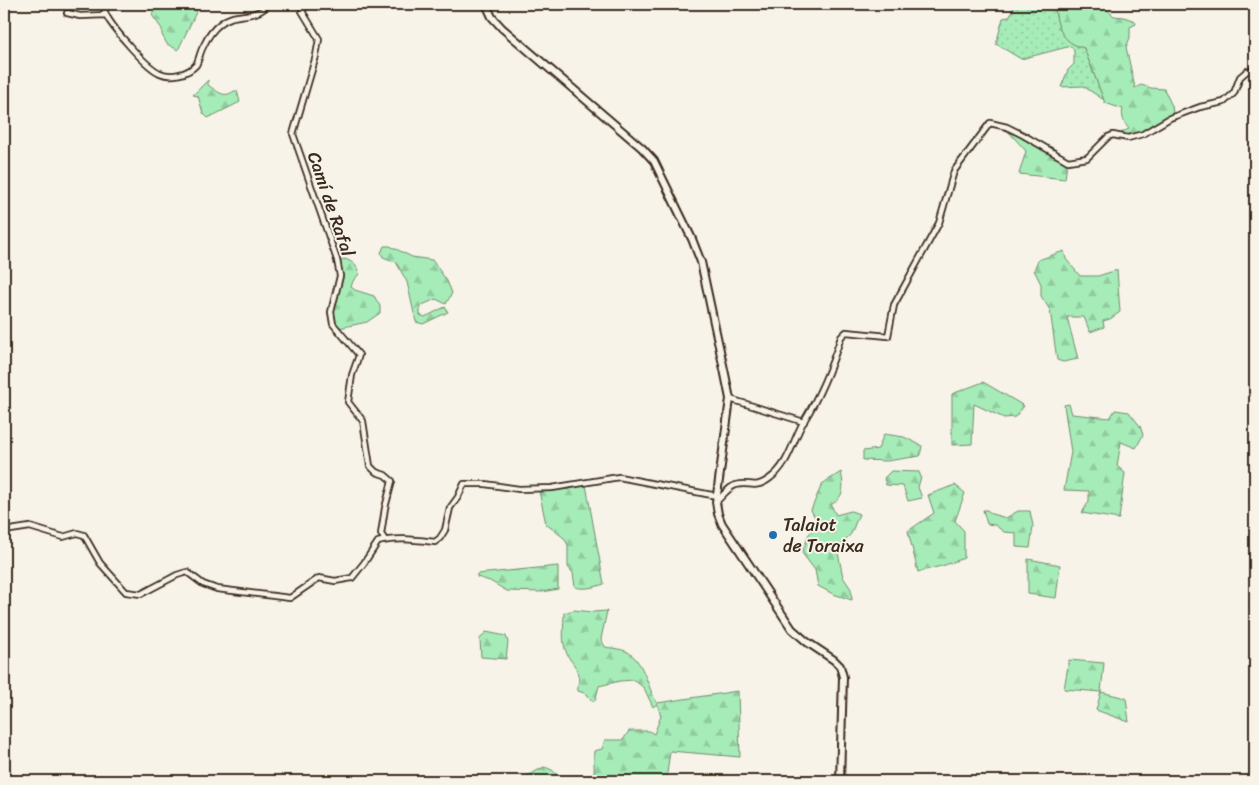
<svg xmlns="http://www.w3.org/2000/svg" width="1259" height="785" viewBox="0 0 1259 785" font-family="Sriracha,sans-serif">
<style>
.grass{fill:url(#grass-dots);stroke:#708b6b}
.forest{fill:url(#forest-firs);stroke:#708b6b}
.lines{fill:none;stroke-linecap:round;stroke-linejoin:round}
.minor-casing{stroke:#3b2a1e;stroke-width:8}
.secondary-casing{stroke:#3b2a1e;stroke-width:10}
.minor{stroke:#f7f3e8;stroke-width:4.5}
.secondary{stroke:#f7f3e8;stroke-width:6}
.poi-dot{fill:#1f6fb2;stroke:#f7f3e8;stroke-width:2}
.labels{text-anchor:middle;stroke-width:4;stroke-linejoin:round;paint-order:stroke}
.street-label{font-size:18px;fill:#3b2a1e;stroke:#f7f3e8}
.poi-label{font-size:18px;fill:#3b2a1e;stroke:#f7f3e8;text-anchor:start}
</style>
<defs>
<pattern id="grass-dots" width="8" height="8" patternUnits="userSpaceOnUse" patternTransform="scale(1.25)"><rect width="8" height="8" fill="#a6ecb8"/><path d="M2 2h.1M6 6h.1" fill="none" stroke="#90cb9e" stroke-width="1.8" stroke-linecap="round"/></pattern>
<pattern id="forest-firs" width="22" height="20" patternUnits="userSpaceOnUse" patternTransform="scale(1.25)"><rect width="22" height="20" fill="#a6ecb8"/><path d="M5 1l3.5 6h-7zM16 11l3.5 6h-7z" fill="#90cb9e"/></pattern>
</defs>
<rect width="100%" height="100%" fill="#f7f3e8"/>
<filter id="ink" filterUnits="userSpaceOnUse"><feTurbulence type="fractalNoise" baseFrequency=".02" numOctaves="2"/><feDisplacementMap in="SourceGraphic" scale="10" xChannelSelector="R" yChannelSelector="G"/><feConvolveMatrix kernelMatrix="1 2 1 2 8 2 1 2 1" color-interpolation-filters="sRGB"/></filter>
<g filter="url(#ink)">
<!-- grass -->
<path class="grass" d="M1016,4H1042L1055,8C1057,27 1063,43 1084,48L1104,100L1083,86L1061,87L1068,70L1074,64V51L1071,46L1021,59L996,44L1003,18L1009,17Z"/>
<!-- forest -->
<g class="forest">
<path d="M158,4H200L178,50L167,44L162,35V29L152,15Z"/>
<path d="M1045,4H1101L1114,16L1124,17L1135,21L1136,24L1130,27V38L1126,47L1135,88L1141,85L1151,88L1164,89L1172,106L1173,113C1157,121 1140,139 1121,135L1122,132L1129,129C1124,123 1121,117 1123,109L1105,103L1084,48C1062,43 1057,27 1055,8Z"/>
<path d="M208,80V85C217,91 224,99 234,91H237L240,102L208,118L203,113L198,96L193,95Z"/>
<path d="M1006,129L1067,162L1065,179L1019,174L1026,151Z"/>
<path d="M384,246H390L412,257L432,260L447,281L452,293L446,304L436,299L420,306V315L425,317L445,307L448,312L423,324L416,322L407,282L396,262L383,257L381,253Z"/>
<path d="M1064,251L1066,259L1080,276H1098L1117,270L1120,312L1110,319L1103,321L1104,327L1090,332L1084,317H1067L1078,359L1063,362L1057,360L1050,310L1041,296V284L1034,270L1038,260Z"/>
<path d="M345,259C353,262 357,265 359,274L353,281L351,287L355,290L374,296L380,306V313L367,322L339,328C325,308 340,299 341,278C342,273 339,266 338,261Z"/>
<path d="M983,382L1024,406L1015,417L1004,418L974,404L972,444L952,445V394Z"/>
<path d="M1069,404L1072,414L1110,418L1115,410L1129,412L1140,426L1143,435L1136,448L1121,442L1117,466L1125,473L1119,519L1082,513L1089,501V491L1064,490L1071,452L1064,405Z"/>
<path d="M884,434L904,437L922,446L920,456L887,461L863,460V451L878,449Z"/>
<path d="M891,471L919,472L921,477L918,487L922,498L908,501L903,486L886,485L884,478Z"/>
<path d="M841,472C844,487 845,496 831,505L836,515L851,511L859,514L851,534L837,548L843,577L851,589L852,600L833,594L818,586L815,570L802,553L809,534L818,523L811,510L822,484Z"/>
<path d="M586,485L604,584C595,587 584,590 575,587L573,573L568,567V545L564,538L546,524L539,491L568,489Z"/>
<path d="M955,485L965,493L955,521L964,531V558L945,565L918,572L908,531L934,513L928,495Z"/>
<path d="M983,510H987L992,514L1006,518L1018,511H1030L1033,526L1030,548L1016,547V533L1004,532L995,525L987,524Z"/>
<path d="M1028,559L1060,565L1056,598L1028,594Z"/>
<path d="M558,566V589L542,592L507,591L490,581L477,577V574Z"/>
<path d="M574,610L593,612L607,611L601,639L605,647C612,648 622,649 628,652C645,663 647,687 657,703L738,691L740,757L670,751L666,781H592C596,771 593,762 594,751L602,749L605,740H623L629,731H649L654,734L661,716L657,704L653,707L644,688L634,680L620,681L599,686L595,701H592L587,694L578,691C577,685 580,680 578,675C577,666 570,661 567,654C561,642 564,625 564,613Z"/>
<path d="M486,632L506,636L508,642L506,659L481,657L480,639Z"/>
<path d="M1069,660L1104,663L1101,692L1126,698L1129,722L1096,710L1101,692L1064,689Z"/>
<path d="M544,767C551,769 556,771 558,779L556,781H522L527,776Z"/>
</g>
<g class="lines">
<!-- minor casing -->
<g class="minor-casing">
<g id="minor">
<path d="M103,4L106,15"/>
<path d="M307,4L302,11L319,39L316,56L293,134L337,260L340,276L331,312L333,324L359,355L352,375L348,402L363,421L370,466L376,472L385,475L392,481L385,508L381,534L385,540"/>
<path d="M67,13L80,16L106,15C114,30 146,67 160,73C171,78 188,74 196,65C199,60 200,52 203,47C207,38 213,29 221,23C232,13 247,18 260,11C263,10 267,6 269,4"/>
<path d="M730,399L804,422"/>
<path d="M716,502C722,497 728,487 736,485C750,481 754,490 769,479C790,464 792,441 804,421C821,393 831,368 841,337L846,332L888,336L894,305L939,223L954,171L990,123L1007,127L1023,135L1068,161L1087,158L1108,137L1113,135L1128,138L1143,134L1170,118L1200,107L1224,102L1234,93L1240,77L1247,71L1255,70"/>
<path d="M4,531L30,527L63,537L77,533L84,535L100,563L126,592L141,594L177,575L187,572L203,584L217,589L290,598L319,578L335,581L352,578L364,563L378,542C396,537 417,540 435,542L440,538L445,530L450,508L458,497L464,484H485L519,489L552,488L619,477L717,496"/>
</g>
</g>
<!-- secondary casing -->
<g class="secondary-casing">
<path id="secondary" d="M486,4L492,17L502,28L642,148L654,161L692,239L701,262L725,374L730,399L716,502L718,514L722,524L792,629L807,642L834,660L840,666L843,677L840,781"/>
</g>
<!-- minor -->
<use href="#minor" class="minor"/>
<!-- secondary -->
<use href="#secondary" class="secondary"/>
</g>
</g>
<!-- markers -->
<circle class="poi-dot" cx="773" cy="535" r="5"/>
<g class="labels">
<!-- street labels -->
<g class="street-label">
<text transform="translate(331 204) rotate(71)" y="6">Camí de Rafal</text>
</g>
<!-- poi labels -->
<g class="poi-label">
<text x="783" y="531">Talaiot<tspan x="783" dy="21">de Toraixa</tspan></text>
</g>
</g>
<!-- margin -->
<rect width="1259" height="785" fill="none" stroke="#f7f3e8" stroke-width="20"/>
<rect x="10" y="10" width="1239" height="765" fill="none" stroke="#3b2a1e" stroke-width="2" filter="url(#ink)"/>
</svg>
